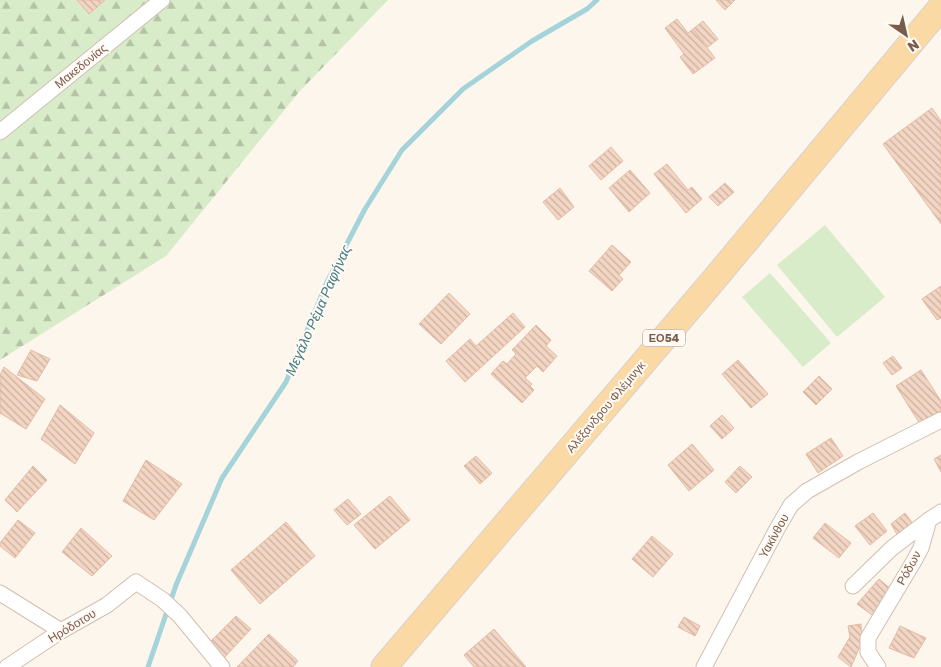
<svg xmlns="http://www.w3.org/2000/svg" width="941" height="667" viewBox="0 0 941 667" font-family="Rubik,sans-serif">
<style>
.forest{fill:url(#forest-firs)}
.pitch{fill:#d8ecc9}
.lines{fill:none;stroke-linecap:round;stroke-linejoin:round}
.stream{stroke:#a5d3da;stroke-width:5}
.building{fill:url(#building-back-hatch);stroke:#e6bba3}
.street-casing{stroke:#d1beb0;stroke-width:17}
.primary-casing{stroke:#dad1cd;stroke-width:27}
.street{stroke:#fff;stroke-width:15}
.primary{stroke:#fbd9a5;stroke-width:25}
.labels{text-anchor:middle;stroke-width:4;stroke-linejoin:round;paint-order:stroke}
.shield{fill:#fffaf3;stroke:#a28b7f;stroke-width:1}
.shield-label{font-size:11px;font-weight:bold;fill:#7a5c4d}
.street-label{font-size:12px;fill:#7a5c4d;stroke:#fffaf3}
.water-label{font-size:14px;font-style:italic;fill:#437c86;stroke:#fffaf3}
</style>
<defs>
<pattern id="forest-firs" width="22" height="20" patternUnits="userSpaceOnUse" patternTransform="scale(1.25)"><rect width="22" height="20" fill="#d8ecc9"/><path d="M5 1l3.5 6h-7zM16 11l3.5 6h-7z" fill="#b4c2a5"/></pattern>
<pattern id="building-back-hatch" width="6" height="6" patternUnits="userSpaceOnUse" patternTransform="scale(1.25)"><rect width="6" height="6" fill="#f3d5c3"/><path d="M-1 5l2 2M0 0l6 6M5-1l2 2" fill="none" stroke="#cab0a1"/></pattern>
</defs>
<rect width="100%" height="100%" fill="#fdf6ec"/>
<!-- forest -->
<path class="forest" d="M0,0H388L299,92L166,256L0,360Z"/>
<!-- pitch -->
<g class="pitch">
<path d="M825,225L885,297L837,337L777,265Z"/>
<path d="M770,273L831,343L803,367L742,297Z"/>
</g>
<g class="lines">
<!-- stream -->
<path class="stream" d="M148,667L176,585L222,478L286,382L327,282L365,209L402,150L463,89L532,41L587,9L597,0"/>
</g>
<!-- building -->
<g class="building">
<path d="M77,0H105L89,14Z"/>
<path d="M716,0H735L725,10Z"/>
<path d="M677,19L688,33L693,29L715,58L693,74L680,57L684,54L665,28Z"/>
<path d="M703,21L718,39L708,47L693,29Z"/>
<path d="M932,108L941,121V224L883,144Z"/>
<path d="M611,147L623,161L601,180L589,166Z"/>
<path d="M667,164L688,190L692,187L702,199L686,213L654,174Z"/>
<path d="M630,170L650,193L629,212L609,188Z"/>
<path d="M725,183L734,192L718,206L709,197Z"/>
<path d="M560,188L574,207L558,220L543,202Z"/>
<path d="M612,245L631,262L619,275L623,279L612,291L589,271Z"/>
<path d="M941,286V318L937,320L922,299Z"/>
<path d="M449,293L470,314L441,344L419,324Z"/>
<path d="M513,313L525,327L465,382L446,361L470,339L476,346Z"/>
<path d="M536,325L551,340L546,346L557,356L543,372L537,366L525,378L532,384L530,386L534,390L522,403L491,374L503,361L507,364L516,354L512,350Z"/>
<path d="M31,350L50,359L37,381L17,375Z"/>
<path d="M893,356L902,368L892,375L883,363Z"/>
<path d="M738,360L768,394L751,408L722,374Z"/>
<path d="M4,367L45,399L26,429L0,413V375Z"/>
<path d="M921,370L941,401V411L920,424L896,386Z"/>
<path d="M819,376L832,389L816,405L803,392Z"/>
<path d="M60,405L94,433L75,464L41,439Z"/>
<path d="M722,415L734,428L722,439L710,426Z"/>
<path d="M831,438L843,456L818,473L806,454Z"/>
<path d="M692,444L714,470L689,491L668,465Z"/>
<path d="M941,455V472L934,459Z"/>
<path d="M476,456L492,473L480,484L464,466Z"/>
<path d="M146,460L182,484L154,520L123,501Z"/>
<path d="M33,466L47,480L17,512L5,500Z"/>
<path d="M740,466L752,477L736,493L725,482Z"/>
<path d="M390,496L410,520L375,549L354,525Z"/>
<path d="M348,499L361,514L347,525L334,510Z"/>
<path d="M873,513L887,531L870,545L855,526Z"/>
<path d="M905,513L913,524L898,536L891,524Z"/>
<path d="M18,520L35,533L15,558L0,546V543Z"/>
<path d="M286,522L315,556L260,604L231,570Z"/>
<path d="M825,523L851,543L839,558L813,538Z"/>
<path d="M81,528L112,556L92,576L62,552Z"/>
<path d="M652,536L673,554L653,577L632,559Z"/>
<path d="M879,579L892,590L872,615L857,604Z"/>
<path d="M236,616L251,629L223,659L210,642Z"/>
<path d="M684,617L700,626L695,636L678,627Z"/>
<path d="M861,624L862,642L851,667L838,657L850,637L848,626Z"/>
<path d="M900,626L926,638L914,658L889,648Z"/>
<path d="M494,629L526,667H474L464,655Z"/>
<path d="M269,634L298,661L293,667H237Z"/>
</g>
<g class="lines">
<!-- street casing -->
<g class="street-casing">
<g id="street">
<path d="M0,132L162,0"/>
<path d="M853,586L892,548L929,520"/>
<path d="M0,593L61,631"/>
<path d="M7,667L61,631L107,605L136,582L163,600L180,616L222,667"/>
<path d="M704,667L777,529L791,505L807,491L858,462L941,420"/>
<path d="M878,667L868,652V638L914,561L921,548L929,520L941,512"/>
</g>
</g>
<!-- primary casing -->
<g class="primary-casing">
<path id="primary" d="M384,667L712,282L941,7"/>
</g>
<!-- street -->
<use href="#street" class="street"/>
<!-- primary -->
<use href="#primary" class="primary"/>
</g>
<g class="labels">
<!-- shield labels -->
<rect class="shield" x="643" y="329.5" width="42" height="17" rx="4"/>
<g class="shield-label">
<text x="664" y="342">ΕΟ54</text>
</g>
<!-- street labels -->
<g class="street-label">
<text transform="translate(81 66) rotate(-39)" y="4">Μακεδονίας</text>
<text transform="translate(606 407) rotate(-50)" y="4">Αλέξανδρου Φλέμινγκ</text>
<text transform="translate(774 536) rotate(-61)" y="4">Υακίνθου</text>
<text transform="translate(909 568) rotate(-61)" y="4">Ρόδων</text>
<text transform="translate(72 626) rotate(-31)" y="4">Ηρόδοτου</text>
</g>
<!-- water labels -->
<g class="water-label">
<text transform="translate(318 310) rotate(-66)" y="5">Μεγάλο Ρέμα Ραφήνας</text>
</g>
</g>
<!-- north arrow -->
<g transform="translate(906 35) rotate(146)" stroke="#fffaf3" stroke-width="4" paint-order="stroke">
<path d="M0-4L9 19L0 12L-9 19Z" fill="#7a5c4d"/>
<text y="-8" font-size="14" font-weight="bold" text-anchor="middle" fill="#7a5c4d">N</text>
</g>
</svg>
